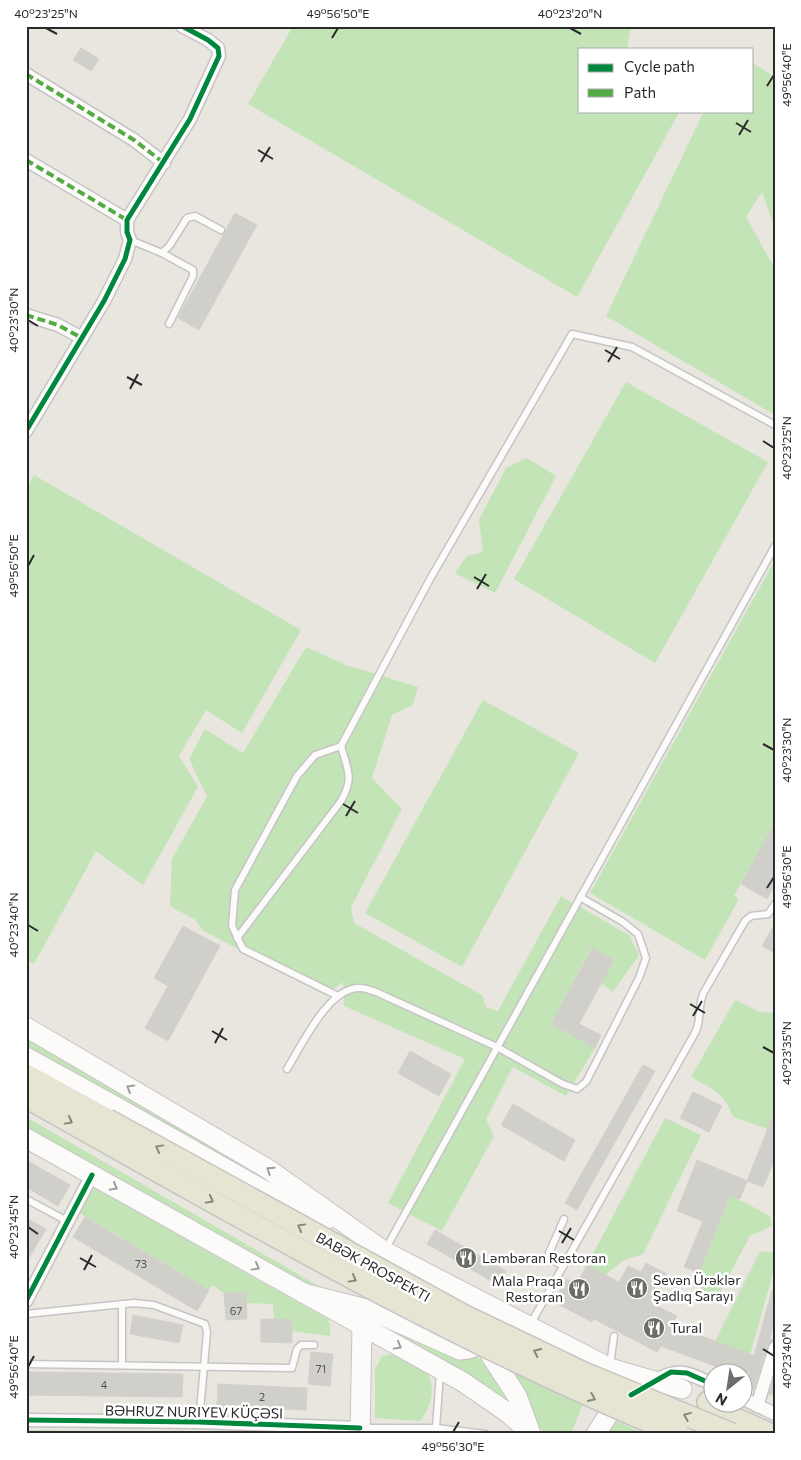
<svg xmlns="http://www.w3.org/2000/svg" width="801" height="1460" viewBox="0 0 801 1460" font-family="Commissioner,sans-serif">
<style>
.green{fill:#c3e4b7}
.building{fill:#d1cfca;stroke:#d3d1cb}
.lines{fill:none;stroke-linecap:round;stroke-linejoin:round}
.lane-casing{stroke:#c6c5c5;stroke-width:9}
.street-casing{stroke:#c6c5c5;stroke-width:15}
.secondary-casing{stroke:#c6c5c5;stroke-width:21}
.primary-casing{stroke:#c4c4c1;stroke-width:24}
.lane{stroke:#fcfbfa;stroke-width:6}
.street{stroke:#fcfbfa;stroke-width:12}
.secondary{stroke:#fcfbfa;stroke-width:19}
.primary{stroke:#e6e4d3;stroke-width:21}
.secondary-bridge-casing{stroke:#c6c5c5;stroke-width:21;stroke-linecap:butt}
.primary-bridge-casing{stroke:#c4c4c1;stroke-width:24;stroke-linecap:butt}
.secondary-bridge{stroke:#fcfbfa;stroke-width:19}
.primary-bridge{stroke:#e6e4d3;stroke-width:21}
.quiet{stroke:#53ab44;stroke-width:4;stroke-dasharray:8 4;stroke-linecap:butt}
.cycleway-casing{stroke:#fff;stroke-width:8}
.cycleway{stroke:#00873e;stroke-width:5}
.oneway{stroke:#9e9d9c}
.oneway2{stroke:#88877e}
.ticks{fill:none;stroke:#2a2a2a;stroke-width:2}
.labels{text-anchor:middle;stroke-width:5;stroke-linejoin:round;paint-order:stroke}
.number-label{font-size:11px;fill:#545453}
.poi-label{font-size:14px;fill:#2a2a2a;stroke:#fff;text-anchor:start}
.street-label{font-size:14px;fill:#2a2a2a;stroke:#fff}
.neatline{fill:none;stroke:#2a2a2a;stroke-width:2}
.ticks-label{font-size:12px;text-anchor:middle;fill:#2a2a2a}
</style>
<rect width="100%" height="100%" fill="#e8e6df"/>
<!-- green -->
<g class="green">
<path d="M293,26H631L627,49H580V111H680L577,297L248,104Z"/>
<path d="M752,63L775,77V229L762,192L746,217L775,269V415L606,316L704,111H752Z"/>
<path d="M626,382L768,462L655,663L514,579Z"/>
<path d="M527,458L556,476L495,593L455,573L467,556L483,552L479,520L506,468Z"/>
<path d="M34,475L301,630L242,733L206,710L179,756L198,787L143,885L96,851L34,964L26,960V489Z"/>
<path d="M775,560V822L734,896L739,899L705,960L590,893Z"/>
<path d="M306,647L346,665L418,687L413,705L392,715L372,778L402,809L351,907L354,923L482,995L486,1007L498,1011L561,896L629,935L639,955L613,992L601,983L613,960L591,948L551,1024L595,1048L566,1096L513,1067L486,1119L494,1136L442,1231L388,1203L465,1059L344,1006L343,982L325,995L202,930L196,920L170,906L172,859L207,796L189,759L205,729L243,753Z"/>
<path d="M483,700L579,753L462,967L365,913Z"/>
<path d="M735,1000L760,1012L775,1013V1112L768,1129L733,1117C726,1094 711,1088 691,1077Z"/>
<path d="M26,1037L251,1167L255,1175L26,1048Z"/>
<path d="M26,1117L329,1292L306,1286L26,1129Z"/>
<path d="M665,1118L701,1135L643,1254L624,1260L605,1275L587,1265Z"/>
<path d="M91,1186L328,1319L330,1325V1336L292,1331V1319H274L273,1304L246,1303V1292L224,1293L212,1285L209,1290L78,1212Z"/>
<path d="M730,1195L770,1216L772,1226L750,1236L714,1304L697,1294L706,1276L699,1273Z"/>
<path d="M760,1251L775,1253V1266L750,1355L715,1341Z"/>
<path d="M356,1314L380,1320L461,1359L475,1356L487,1362L510,1404Z"/>
<path d="M394,1354C402,1358 412,1360 419,1365C439,1378 433,1406 420,1421L375,1418V1369L382,1356Z"/>
<path d="M514,1372L583,1403L571,1434H546L538,1426Z"/>
<path d="M611,1419L645,1434H601Z"/>
<path d="M26,1430L249,1434H26Z"/>
</g>
<!-- building -->
<g class="building">
<path d="M81,48L99,59L91,71L73,60Z"/>
<path d="M235,213L257,225L199,330L178,318Z"/>
<path d="M775,822V884L767,899L741,884Z"/>
<path d="M775,923V953L762,946Z"/>
<path d="M183,926L220,946L168,1041L145,1028L168,986L154,978Z"/>
<path d="M592,948L614,960L579,1024L601,1035L595,1048L551,1024Z"/>
<path d="M410,1051L451,1074L439,1096L398,1073Z"/>
<path d="M643,1065L655,1071L577,1210L565,1203Z"/>
<path d="M693,1092L722,1106L709,1132L680,1118Z"/>
<path d="M513,1104L575,1140L564,1161L501,1125Z"/>
<path d="M774,1113L775,1159L763,1187L747,1181Z"/>
<path d="M26,1160L70,1185L58,1206L26,1187Z"/>
<path d="M697,1160L747,1181L740,1199L730,1195L699,1273L684,1267L703,1221L677,1211Z"/>
<path d="M85,1217L209,1290L197,1311L73,1237Z"/>
<path d="M26,1218L46,1229L26,1263Z"/>
<path d="M435,1230L506,1271L498,1285L427,1244Z"/>
<path d="M646,1263L667,1274L651,1303L677,1316L672,1325L754,1356L772,1290H775V1319L770,1338L775,1340L767,1346L753,1390L746,1388L750,1372H731L661,1346L657,1352L594,1319L592,1322L554,1302L566,1279L577,1284L587,1265L619,1282L628,1266L641,1272Z"/>
<path d="M246,1292L247,1319L226,1320L224,1293Z"/>
<path d="M133,1315L183,1325L179,1343L130,1334Z"/>
<path d="M261,1319H292V1343L261,1342Z"/>
<path d="M311,1352L333,1354L330,1386L308,1384Z"/>
<path d="M26,1372L183,1374L182,1397L26,1395Z"/>
<path d="M775,1376V1396L769,1394Z"/>
<path d="M218,1384L307,1388L306,1410L217,1406Z"/>
</g>
<g class="lines">
<!-- lane casing -->
<g class="lane-casing">
<g id="lane">
<path d="M130,240L162,253L170,245L187,218L195,216L221,230"/>
<path d="M162,253L193,270V276L169,324"/>
<path d="M237,938L341,801C354,778 348,771 341,746"/>
<path d="M338,996L243,949L232,926L235,890L297,776L315,755L341,746L430,579L572,334L632,347L775,425"/>
<path d="M287,1069C301,1047 329,985 361,988C366,988 371,991 376,992L497,1047L563,1084L577,1089L586,1082L639,978L646,958L638,934L623,922L580,897"/>
<path d="M26,1199L67,1221"/>
<path d="M385,1250L775,546"/>
<path d="M563,1266L551,1259L549,1253L564,1219"/>
<path d="M122,1304V1364"/>
<path d="M26,1314L134,1303L154,1305L205,1324L207,1332L199,1422"/>
<path d="M530,1325L695,1033C702,1020 697,1006 704,992L745,921L751,916L768,914L775,904"/>
<path d="M26,1364L292,1368L297,1349L301,1345H314"/>
<path d="M610,1365L614,1336"/>
<path d="M362,1428H436L486,1434"/>
<path d="M436,1428L440,1373"/>
</g>
</g>
<!-- street casing -->
<g class="street-casing">
<g id="street">
<path d="M26,74L134,140L164,163"/>
<path d="M26,160L127,220"/>
<path d="M26,315L58,325L82,338"/>
<path d="M26,431L104,301L125,259L130,240L127,232V220L190,119L219,56L218,48L208,40L182,26"/>
<path d="M26,1301L92,1175"/>
<path d="M652,1382C680,1366 686,1372 714,1385"/>
<path d="M744,1399L775,1414"/>
<path d="M757,1406L775,1348"/>
<path d="M26,1420L199,1422L360,1428"/>
</g>
</g>
<!-- secondary casing -->
<g class="secondary-casing">
<g id="secondary">
<path d="M26,1027L268,1169L384,1251L610,1368L682,1389"/>
<path d="M108,1102L258,1187L325,1221"/>
<path d="M26,1138L463,1382L508,1413L531,1434"/>
<path d="M303,1293L370,1310L460,1350C472,1350 482,1345 486,1333"/>
<path d="M490,1339L491,1356L517,1396L530,1431"/>
<path d="M360,1434L362,1326"/>
<path d="M596,1434L612,1409L627,1398"/>
</g>
</g>
<!-- primary casing -->
<g class="primary-casing">
<path id="primary" d="M708,1402L734,1418L770,1434"/>
</g>
<!-- lane -->
<use href="#lane" class="lane"/>
<!-- street -->
<use href="#street" class="street"/>
<!-- secondary -->
<use href="#secondary" class="secondary"/>
<!-- primary -->
<use href="#primary" class="primary"/>
<!-- secondary-bridge casing -->
<g class="secondary-bridge-casing">
<path id="secondary-bridge" d="M26,1057L108,1102"/>
</g>
<!-- primary-bridge casing -->
<g class="primary-bridge-casing">
<g id="primary-bridge">
<path d="M26,1075L463,1315L584,1373L732,1434"/>
<path d="M26,1097C240,1217 452,1341 679,1434"/>
</g>
</g>
<!-- secondary-bridge -->
<use href="#secondary-bridge" class="secondary-bridge"/>
<!-- primary-bridge -->
<use href="#primary-bridge" class="primary-bridge"/>
<!-- quiet -->
<g class="quiet">
<path d="M26,74L134,140L164,163"/>
<path d="M26,160L127,220"/>
<path d="M26,315L58,325L82,338"/>
</g>
<!-- cycleway casing -->
<g class="cycleway-casing">
<g id="cycleway">
<path d="M26,431L104,301L125,259L130,240L127,232V220L190,119L219,56L218,48L208,40L182,26"/>
<path d="M26,1301L92,1175"/>
<path d="M631,1395L671,1372L687,1373L714,1385"/>
<path d="M26,1420L199,1422L360,1428"/>
</g>
</g>
<!-- cycleway -->
<use href="#cycleway" class="cycleway"/>
</g>
<!-- one-way arrows -->
<defs><path id="oneway-chevron" d="M-2-3.5L2.5 0L-2 3.5" fill="none" stroke-width="1.6" stroke-linecap="round" stroke-linejoin="round" transform="scale(1.25)"/></defs>
<g class="oneway">
<use href="#oneway-chevron" transform="translate(130 1088) rotate(-150)"/>
<use href="#oneway-chevron" transform="translate(270 1170) rotate(-146)"/>
<use href="#oneway-chevron" transform="translate(114 1187) rotate(29)"/>
<use href="#oneway-chevron" transform="translate(256 1267) rotate(29)"/>
<use href="#oneway-chevron" transform="translate(398 1346) rotate(29)"/>
</g>
<g class="oneway2">
<use href="#oneway-chevron" transform="translate(69 1121) rotate(29)"/>
<use href="#oneway-chevron" transform="translate(159 1148) rotate(-151)"/>
<use href="#oneway-chevron" transform="translate(210 1200) rotate(29)"/>
<use href="#oneway-chevron" transform="translate(301 1227) rotate(-151)"/>
<use href="#oneway-chevron" transform="translate(353 1279) rotate(29)"/>
<use href="#oneway-chevron" transform="translate(537 1352) rotate(-155)"/>
<use href="#oneway-chevron" transform="translate(592 1398) rotate(23)"/>
<use href="#oneway-chevron" transform="translate(687 1416) rotate(-158)"/>
</g>
<!-- ticks -->
<path class="ticks" d="M46,28L57,34M570,28L581,34M332,38L338,28M767,86L774,75M736,123L751,132M739,135L748,120M258,150L273,159M261,162L270,147M28,320L38,326M605,350L620,359M608,362L617,347M127,377L142,385M130,389L138,374M763,441L774,448M28,566L34,555M474,577L489,586M477,589L486,574M763,744L774,750M343,804L358,813M346,816L355,801M767,888L774,877M28,925L38,931M690,1004L705,1013M693,1016L702,1001M212,1031L227,1040M215,1043L223,1028M763,1047L774,1053M28,1227L38,1234M559,1231L574,1240M562,1243L571,1228M80,1258L96,1267M84,1270L92,1255M763,1349L774,1356M28,1367L34,1356M453,1432L459,1422"/>
<!-- icons -->
<defs>
<g id="restaurant-disc" transform="scale(1.125)"><circle r="9.5" fill="#6c6c69" stroke="#fff"/><path d="M-5-6h1v4h1v-4h1v4h1v-4h1v5L-1.5 .5V6h-2V.5L-5-1ZM5-6V6H3V1.5H1.5Q1.5-4 5-6Z" fill="#fff"/></g>
</defs>
<g fill-rule="evenodd">
<use href="#restaurant-disc" x="466" y="1258"/>
<use href="#restaurant-disc" x="637" y="1288"/>
<use href="#restaurant-disc" x="579" y="1289"/>
<use href="#restaurant-disc" x="654" y="1328"/>
</g>
<g class="labels">
<!-- number labels -->
<g class="number-label">
<text x="141" y="1268">73</text>
<text x="236" y="1315">67</text>
<text x="321" y="1373">71</text>
<text x="104" y="1389">4</text>
<text x="262" y="1401">2</text>
</g>
<!-- poi labels -->
<g class="poi-label">
<text x="482" y="1263">Ləmbəran Restoran</text>
<text x="653" y="1285">Sevən Ürəklər<tspan x="653" dy="16">Şadlıq Sarayı</tspan></text>
<text x="563" y="1286" text-anchor="end">Mala Praqa<tspan x="563" dy="16">Restoran</tspan></text>
<text x="670" y="1333">Tural</text>
</g>
<!-- street labels -->
<g class="street-label">
<text transform="translate(373 1267) rotate(29)" y="5">BABƏK PROSPEKTI</text>
<text transform="translate(194 1412) rotate(1)" y="5">BƏHRUZ NURIYEV KÜÇƏSI</text>
</g>
</g>
<!-- border -->
<rect width="801" height="1460" fill="none" stroke="#ffffff" stroke-width="55"/>
<!-- legend -->
<rect x="578" y="48" width="175" height="65" fill="#ffffff" stroke="#aaaaaa"/>
<rect x="588" y="64" width="25" height="8" fill="#00873e" stroke="#aaaaaa"/>
<text x="624" y="72" font-size="15" fill="#2a2a2a">Cycle path</text>
<rect x="588" y="89" width="25" height="8" fill="#53ab44" stroke="#aaaaaa"/>
<text x="624" y="98" font-size="15" fill="#2a2a2a">Path</text>
<!-- north arrow -->
<g transform="translate(728 1388) rotate(210)"><circle r="24" fill="#ffffff" stroke="#aaaaaa"/>
<path d="M0-4L9 19L0 12L-9 19Z" fill="#6c6c69"/>
<text y="-8" font-size="14" font-weight="bold" text-anchor="middle" fill="#2a2a2a">N</text>
</g>
<rect x="28" y="28" width="746" height="1404" class="neatline"/>
<g class="ticks-label">
<text x="46" y="18">40°23'25"N</text>
<text x="338" y="18">49°56'50"E</text>
<text x="570" y="18">40°23'20"N</text>
<text transform="translate(787 75) rotate(-90)" y="4">49°56'40"E</text>
<text transform="translate(14 320) rotate(-90)" y="4">40°23'30"N</text>
<text transform="translate(787 448) rotate(-90)" y="4">40°23'25"N</text>
<text transform="translate(14 566) rotate(-90)" y="4">49°56'50"E</text>
<text transform="translate(787 750) rotate(-90)" y="4">40°23'30"N</text>
<text transform="translate(787 877) rotate(-90)" y="4">49°56'30"E</text>
<text transform="translate(14 925) rotate(-90)" y="4">40°23'40"N</text>
<text transform="translate(787 1053) rotate(-90)" y="4">40°23'35"N</text>
<text transform="translate(14 1227) rotate(-90)" y="4">40°23'45"N</text>
<text transform="translate(787 1356) rotate(-90)" y="4">40°23'40"N</text>
<text transform="translate(14 1367) rotate(-90)" y="4">49°56'40"E</text>
<text x="453" y="1451">49°56'30"E</text>
</g>
</svg>
